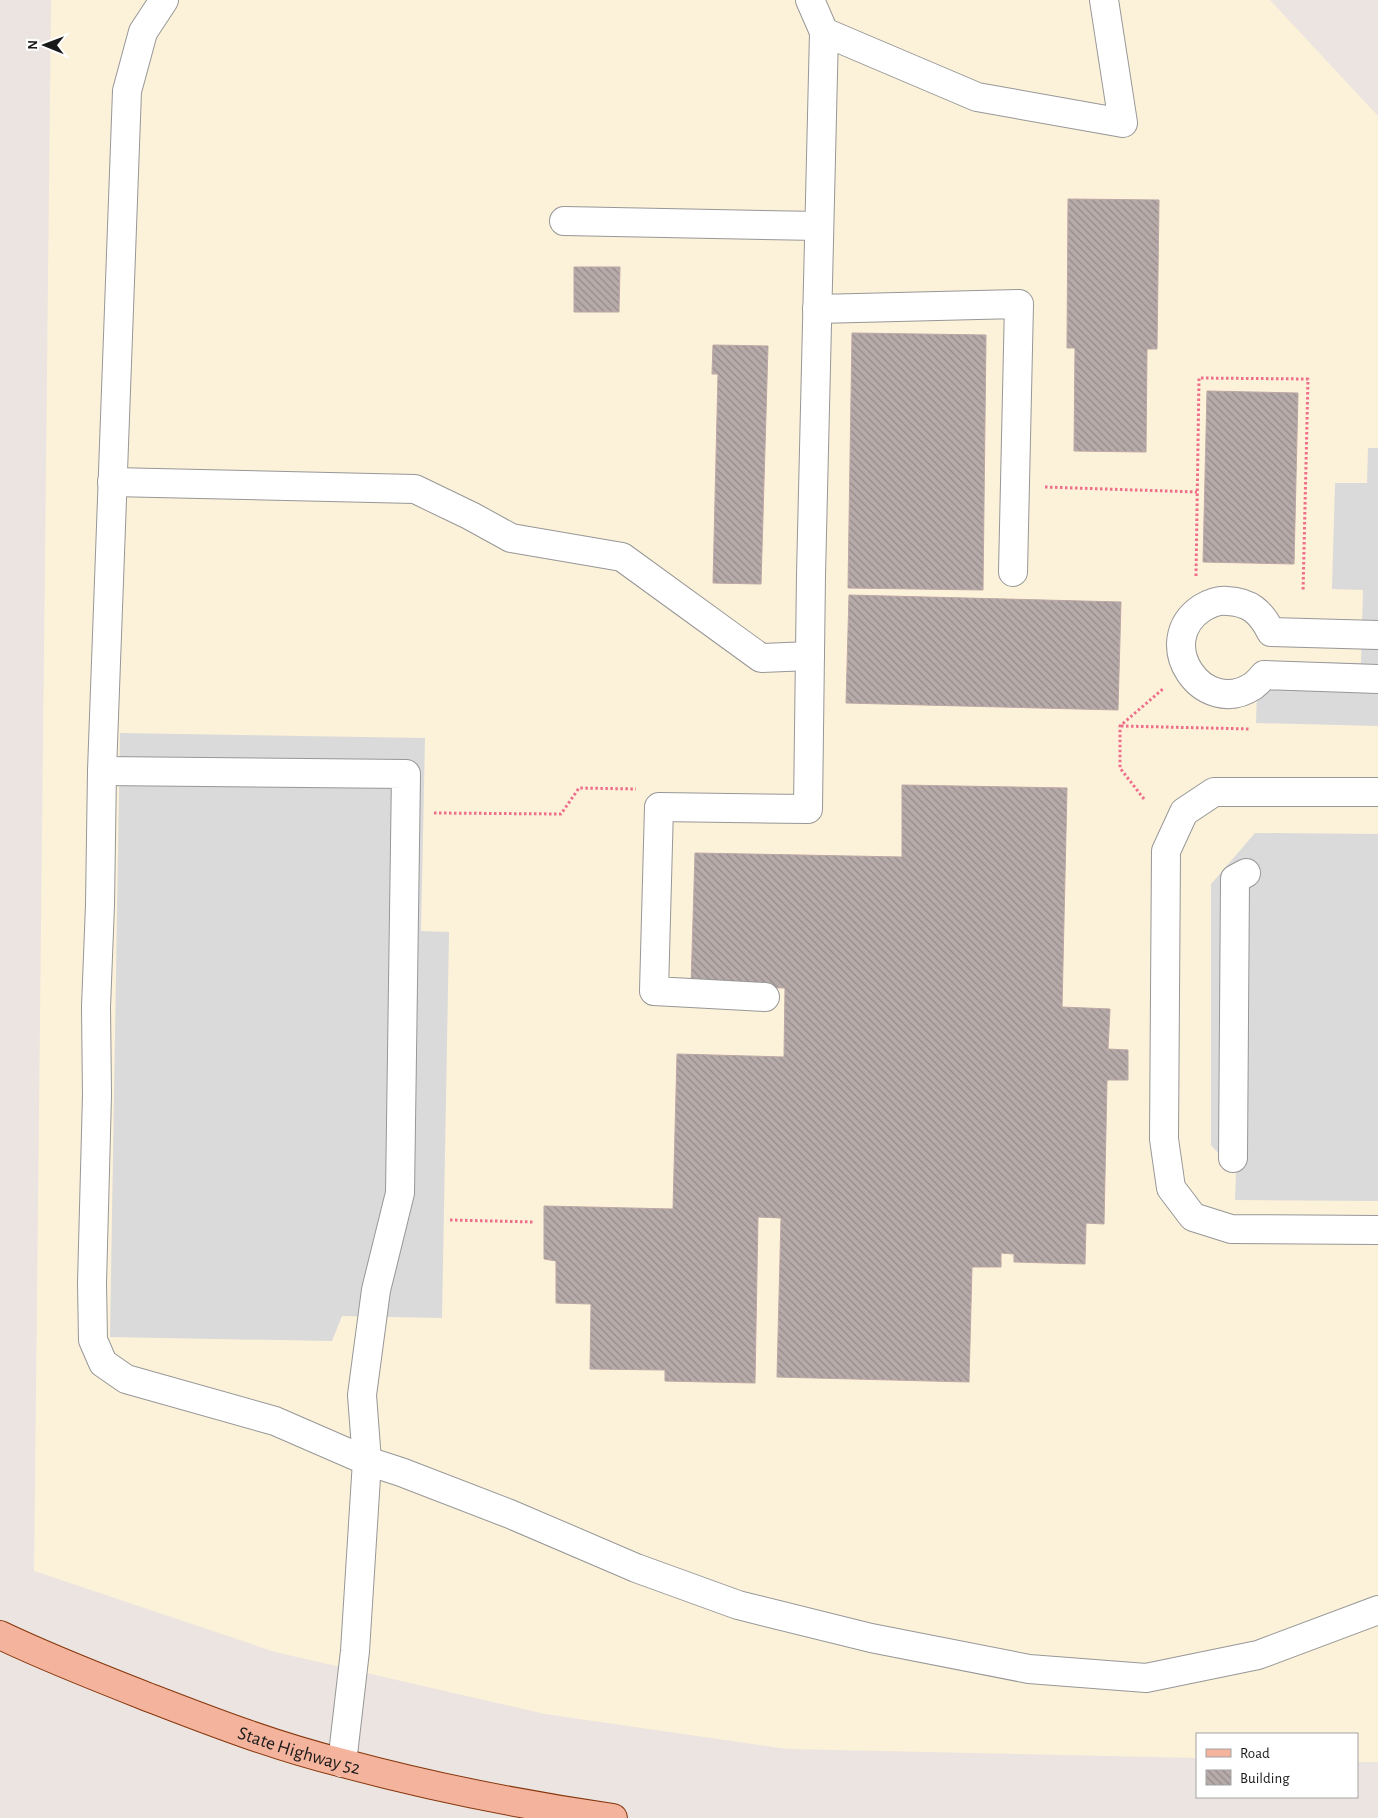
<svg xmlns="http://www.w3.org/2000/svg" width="1378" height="1818" viewBox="0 0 1378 1818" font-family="'Alegreya Sans',sans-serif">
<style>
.education{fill:#fcf1d9}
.parking{fill:#dadada}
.building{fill:url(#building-back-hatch);stroke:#bca7a4}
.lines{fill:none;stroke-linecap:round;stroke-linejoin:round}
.minor-casing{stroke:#979797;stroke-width:30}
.major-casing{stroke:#86360b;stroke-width:30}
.path{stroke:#ee6f8a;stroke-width:3;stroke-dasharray:2.5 2.5;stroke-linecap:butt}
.minor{stroke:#fff;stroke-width:28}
.major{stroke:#f4b39d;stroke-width:28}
.labels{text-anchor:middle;stroke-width:4;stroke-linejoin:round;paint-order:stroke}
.street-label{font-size:19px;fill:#1a1a1a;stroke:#fff}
</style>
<defs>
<pattern id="building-back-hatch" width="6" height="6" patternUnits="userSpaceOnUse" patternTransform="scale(1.25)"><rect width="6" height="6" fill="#b7abaa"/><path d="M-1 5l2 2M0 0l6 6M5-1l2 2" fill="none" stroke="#948a8a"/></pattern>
</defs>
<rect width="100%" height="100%" fill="#ebe4e0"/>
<!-- education -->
<path class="education" d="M51,0H1270L1378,116V1762H1357V1734H1197V1758L787,1749L545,1714L275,1652L34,1571Z"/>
<!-- parking -->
<g class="parking">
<path d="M1368,448H1378V726L1256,723L1258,661L1361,663L1363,590L1332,589L1335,483H1367Z"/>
<path d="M120,733L425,738L421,931L449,932L442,1318L342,1316L332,1341L110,1337Z"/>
<path d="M1255,833L1378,834V1201L1235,1200L1236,1173L1211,1145V884Z"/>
</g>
<!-- building -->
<g class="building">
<path d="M1068,199L1159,200L1157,349H1147L1146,452L1074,451L1075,348H1067Z"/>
<path d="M574,267H620L619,312H574Z"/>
<path d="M852,333L986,335L983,590L848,588Z"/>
<path d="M713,345L768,346L761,584L713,583L718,374H712Z"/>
<path d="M1207,391L1298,393L1294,564L1203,562Z"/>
<path d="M849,595L1121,602L1118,710L846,703Z"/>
<path d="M902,785L1067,788L1062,1007L1110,1009L1108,1049L1128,1050V1080H1107L1104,1224L1086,1223L1085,1264L1014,1262V1254L1001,1253V1267H972L969,1382L777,1377L781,1218L758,1217L755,1383L665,1381V1370L590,1369L591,1304L556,1303V1261L544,1259V1206L673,1209L677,1054L784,1057L785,988L691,986L695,853L902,857Z"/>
</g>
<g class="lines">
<!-- minor casing -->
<g class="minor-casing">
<g id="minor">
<path d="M164,0L143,32L127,91L102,771L100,905L96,1007L97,1095L92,1283L93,1340L103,1363L126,1379L275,1421L367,1461L401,1472L510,1514L636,1568L738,1605L871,1638L1029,1669L1146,1678L1258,1655L1378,1610"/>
<path d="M810,0L824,32L977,97L1123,123L1104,0"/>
<path d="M564,221L819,226"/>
<path d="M817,309L1019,304L1013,572"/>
<path d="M112,482L415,489L471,516L511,538L622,557L761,658L810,656"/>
<path d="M1378,635L1271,632C1261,612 1250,602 1227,601C1218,600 1209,604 1202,608C1151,642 1203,719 1253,686C1257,683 1261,679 1264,675L1378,679"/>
<path d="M102,771L406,774L400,1193L376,1290L362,1395L367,1461L355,1651L342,1763"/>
<path d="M1378,792H1214L1184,812L1166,851L1164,1139L1171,1188L1193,1217L1231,1229L1378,1230"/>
<path d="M765,997L654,991L659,807L808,809L811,575L824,32"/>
<path d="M1233,1158L1235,879L1246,873"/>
</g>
</g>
<!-- major casing -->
<g class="major-casing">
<g id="major">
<path id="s1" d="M0,1635C50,1659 102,1679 153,1699C215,1723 278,1747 343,1763C432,1787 522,1805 613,1818"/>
</g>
</g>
<!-- path -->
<g class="path">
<path d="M1045,487L1197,492"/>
<path d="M1196,576L1199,378L1308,379L1303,592"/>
<path d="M1121,726L1251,729"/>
<path d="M1144,799L1120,768V726L1164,688"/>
<path d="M434,813L561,814L579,788L636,789"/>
<path d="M450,1220L535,1222"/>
</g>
<!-- minor -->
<use href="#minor" class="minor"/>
<!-- major -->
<use href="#major" class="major"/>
</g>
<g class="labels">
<!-- street labels -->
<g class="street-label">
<text dy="7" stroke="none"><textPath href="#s1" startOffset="321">State Highway 52</textPath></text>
</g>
</g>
<!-- legend -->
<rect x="1196" y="1733" width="162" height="65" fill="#ffffff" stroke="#a3a3a3"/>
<rect x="1206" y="1749" width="25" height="8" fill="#f4b39d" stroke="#a3a3a3"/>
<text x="1240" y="1758" font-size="15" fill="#1a1a1a">Road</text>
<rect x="1206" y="1770" width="25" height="15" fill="url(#building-back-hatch)" stroke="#a3a3a3"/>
<text x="1240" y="1783" font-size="15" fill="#1a1a1a">Building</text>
<!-- north arrow -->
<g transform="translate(45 45) rotate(271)" stroke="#ffffff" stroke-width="4" paint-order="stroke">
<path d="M0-4L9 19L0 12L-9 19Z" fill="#1a1a1a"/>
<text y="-8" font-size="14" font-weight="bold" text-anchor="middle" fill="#1a1a1a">N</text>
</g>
</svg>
